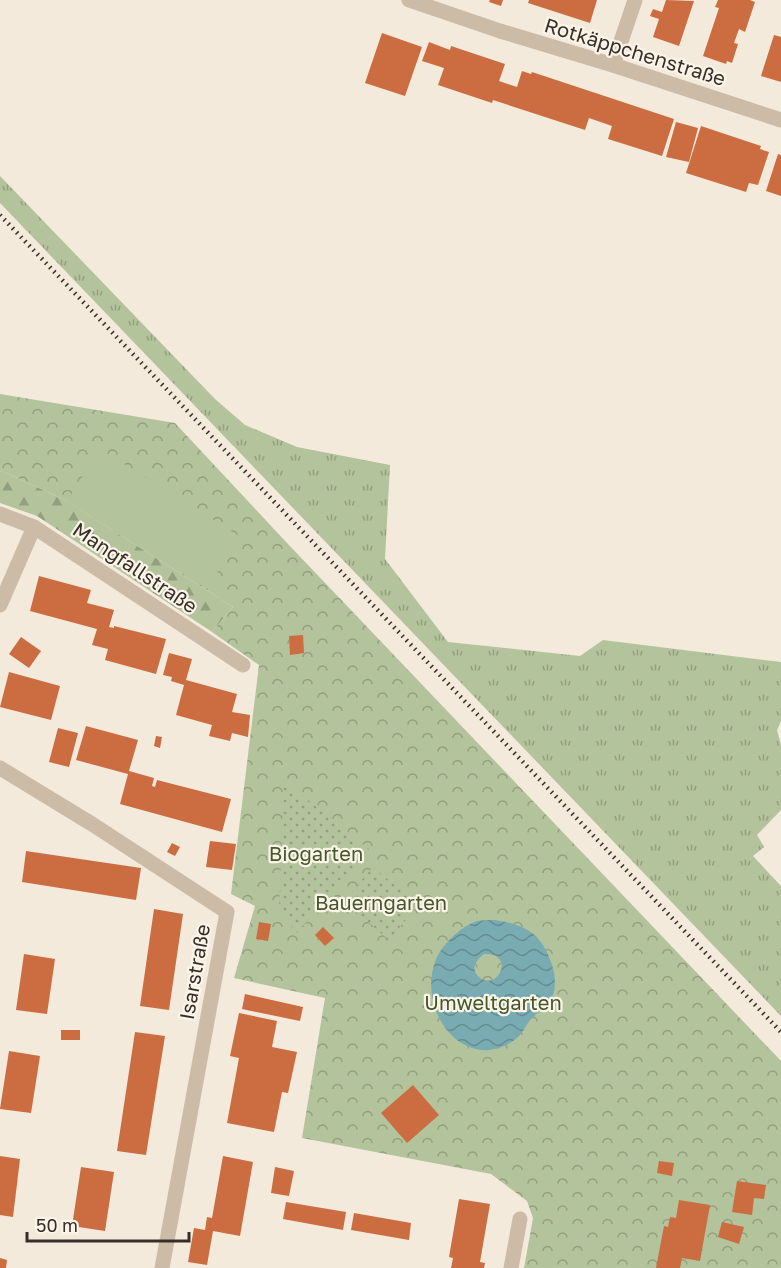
<svg xmlns="http://www.w3.org/2000/svg" width="781" height="1268" viewBox="0 0 781 1268" font-family="'Golos Text',sans-serif">
<style>
.grass{fill:url(#grass-tufts)}
.forest{fill:url(#forest-firs)}
.park{fill:url(#park-crowns)}
.garden{fill:url(#garden-dots)}
.pitch{fill:#b3c39b}
.water{fill:url(#water-waves);fill-rule:evenodd}
.building{fill:#cc6c41}
.lines{fill:none;stroke-linecap:round;stroke-linejoin:round}
.minor{stroke:#ccbba7;stroke-width:15}
.rail{stroke:#382e28;stroke-width:4.5;stroke-dasharray:1.5 4.5;stroke-linecap:butt}
.labels{text-anchor:middle;stroke-width:4.5;stroke-linejoin:round;paint-order:stroke}
.street-label{font-size:20px;fill:#382e28;stroke:#fbf4e9}
.park-label{font-size:20px;fill:#44582a;stroke:#fbf4e9}
</style>
<defs>
<pattern id="grass-tufts" width="24" height="20" patternUnits="userSpaceOnUse" patternTransform="scale(1.5)"><rect width="24" height="20" fill="#b3c39b"/><path d="M3 7l-1-3M5 7V3M7 7l1-3M15 17l-1-3M17 17v-4M19 17l1-3" fill="none" stroke="#939f7e"/></pattern>
<pattern id="forest-firs" width="22" height="20" patternUnits="userSpaceOnUse" patternTransform="scale(1.5)"><rect width="22" height="20" fill="#b3c39b"/><path d="M5 1l3.5 6h-7zM16 11l3.5 6h-7z" fill="#939f7e"/></pattern>
<pattern id="park-crowns" width="20" height="18" patternUnits="userSpaceOnUse" patternTransform="scale(1.5)"><rect width="20" height="18" fill="#b3c39b"/><path d="M2 6a3 3 0 1 1 6 0M12 15a3 3 0 1 1 6 0" fill="none" stroke="#939f7e"/></pattern>
<pattern id="garden-dots" width="8" height="8" patternUnits="userSpaceOnUse" patternTransform="scale(1.5)"><rect width="8" height="8" fill="#b3c39b"/><path d="M2 2h.1M6 6h.1" fill="none" stroke="#939f7e" stroke-width="1.8" stroke-linecap="round"/></pattern>
<pattern id="water-waves" width="16" height="10" patternUnits="userSpaceOnUse" patternTransform="scale(1.5)"><rect width="16" height="10" fill="#79acb2"/><path d="M0 5q4-4 8 0t8 0" fill="none" stroke="#648c91"/></pattern>
</defs>
<rect width="100%" height="100%" fill="#f3eadc"/>
<!-- grass -->
<path class="grass" d="M0,176L215,399L245,425L297,447L390,465L385,559L448,642L580,656L603,640L781,662V721L777,730L781,745V810L757,835L764,847L753,856L781,886V1016L0,203Z"/>
<!-- forest -->
<path class="forest" d="M0,470L67,501L233,607L212,632L37,516L0,503Z"/>
<!-- park -->
<path class="park" d="M0,394L175,423L287,543L781,1061V1268H524L533,1218L527,1201L491,1174L302,1138L325,998L234,978L255,906L231,894L259,665L212,632L233,607L67,501L0,470Z"/>
<!-- garden -->
<g class="garden">
<path d="M284,781L369,849L297,933L279,911Z"/>
<path d="M373,867L418,905L389,940L344,901Z"/>
</g>
<!-- pitch -->
<path class="pitch" d="M100,449L239,536L207,589L67,501Z"/>
<!-- water -->
<path class="water" d="M495,920C528,925 543,935 553,968C555,975 556,988 553,995C549,1006 540,1010 532,1018C527,1023 524,1031 519,1036C509,1046 495,1051 482,1050C443,1046 422,997 435,962C441,945 460,927 477,921C482,920 489,920 495,920ZM484,954C517,953 497,993 479,977C470,969 476,960 484,954Z"/>
<!-- building -->
<g class="building">
<path d="M490,0H503L501,6L489,2Z"/>
<path d="M529,0H597L590,23L528,3Z"/>
<path d="M666,0L694,1L679,46L653,37L659,19L650,16L653,9L662,12Z"/>
<path d="M718,0H750L755,2L745,32L739,29L734,43L738,44L732,63L727,61L726,64L703,56L719,8L715,7Z"/>
<path d="M382,33L422,47L405,96L365,83Z"/>
<path d="M774,35L781,37V82L761,76Z"/>
<path d="M429,42L450,50L451,46L505,64L499,81L517,87L522,71L531,74L532,72L674,119L662,156L608,139L612,126L589,118L585,130L493,100L492,103L438,85L444,68L422,61Z"/>
<path d="M676,122L698,128L689,162L666,157Z"/>
<path d="M701,126L761,146L760,149L769,152L758,185L749,183L746,192L686,173Z"/>
<path d="M778,154L781,155V196L766,191Z"/>
<path d="M39,576L91,590L87,603L114,610L109,627L114,628V626L166,639L156,674L105,660L108,649L92,645L97,629L30,611Z"/>
<path d="M303,635L304,653L290,655L289,636Z"/>
<path d="M21,637L41,651L29,668L9,654Z"/>
<path d="M169,653L192,659L186,680L237,694L232,712L250,715L248,737L232,733L230,741L209,736L212,725L176,715L184,685L171,681L172,677L163,675Z"/>
<path d="M9,672L60,686L51,720L0,707Z"/>
<path d="M86,726L138,740L129,771L154,778L152,786L155,787L157,780L231,799L222,832L120,804L128,774L76,760Z"/>
<path d="M58,728L78,733L69,767L49,762Z"/>
<path d="M156,736L162,737L160,748L154,746Z"/>
<path d="M210,841L236,844L232,870L206,867Z"/>
<path d="M172,843L180,847L175,856L167,852Z"/>
<path d="M26,851L141,868L136,900L22,882Z"/>
<path d="M154,909L183,914L169,1010L140,1006Z"/>
<path d="M259,922L271,924L268,941L256,939Z"/>
<path d="M323,927L334,938L325,946L315,935Z"/>
<path d="M24,954L55,959L47,1014L16,1010Z"/>
<path d="M245,994L303,1007L300,1021L242,1009Z"/>
<path d="M239,1013L277,1021L272,1047L297,1052L288,1093L282,1092L274,1132L227,1123L239,1058L230,1056Z"/>
<rect x="61" y="1030" width="19" height="10"/>
<path d="M135,1032L165,1036L146,1155L117,1151Z"/>
<path d="M9,1051L40,1056L31,1113L0,1109Z"/>
<path d="M413,1085L439,1115L407,1143L381,1113Z"/>
<path d="M0,1156L20,1159L13,1217L0,1215Z"/>
<path d="M223,1156L253,1162L240,1236L213,1231L207,1265L188,1262L194,1228L205,1230L207,1217L212,1218Z"/>
<path d="M659,1161L674,1163L672,1176L657,1173Z"/>
<path d="M81,1167L114,1172L105,1231L72,1226Z"/>
<path d="M275,1167L294,1171L289,1196L271,1193Z"/>
<path d="M737,1181L766,1185L764,1199L754,1198L752,1215L732,1212Z"/>
<path d="M459,1199L490,1204L480,1262L485,1263L484,1268H451L453,1258L449,1257Z"/>
<path d="M679,1200L710,1205L700,1261L682,1258L680,1268H656L664,1226L668,1227L670,1217L676,1218Z"/>
<path d="M286,1202L346,1212L343,1230L283,1219Z"/>
<path d="M354,1213L411,1223L409,1240L351,1230Z"/>
<path d="M722,1222L744,1227L739,1244L718,1237Z"/>
<path d="M0,1258L7,1260L6,1268H0Z"/>
</g>
<g class="lines">
<!-- minor -->
<g class="minor">
<path d="M409,0L500,31L613,65L781,120"/>
<path d="M613,65L635,0"/>
<path d="M0,514L34,527L243,665"/>
<path d="M0,605L34,527"/>
<path d="M0,768L92,824L227,912L162,1268"/>
<path d="M511,1268L520,1219"/>
</g>
<!-- rail -->
<path class="rail" d="M0,215L781,1032"/>
</g>
<g class="labels">
<!-- street labels -->
<g class="street-label">
<text transform="translate(635 52) rotate(17)" y="7">Rotkäppchenstraße</text>
<text transform="translate(135 568) rotate(34)" y="7">Mangfallstraße</text>
<text transform="translate(195 972) rotate(-80)" y="7">Isarstraße</text>
</g>
<!-- park labels -->
<g class="park-label">
<text x="316" y="861">Biogarten</text>
<text x="381" y="910">Bauerngarten</text>
<text x="493" y="1010">Umweltgarten</text>
</g>
</g>
<!-- scale -->
<path d="M27 1232v9h162v-9" fill="none" stroke="#382e28" stroke-width="3"/>
<text x="36" y="1232" font-size="18" fill="#382e28" stroke="#fbf4e9" stroke-width="4.5" paint-order="stroke">50 m</text>
</svg>
